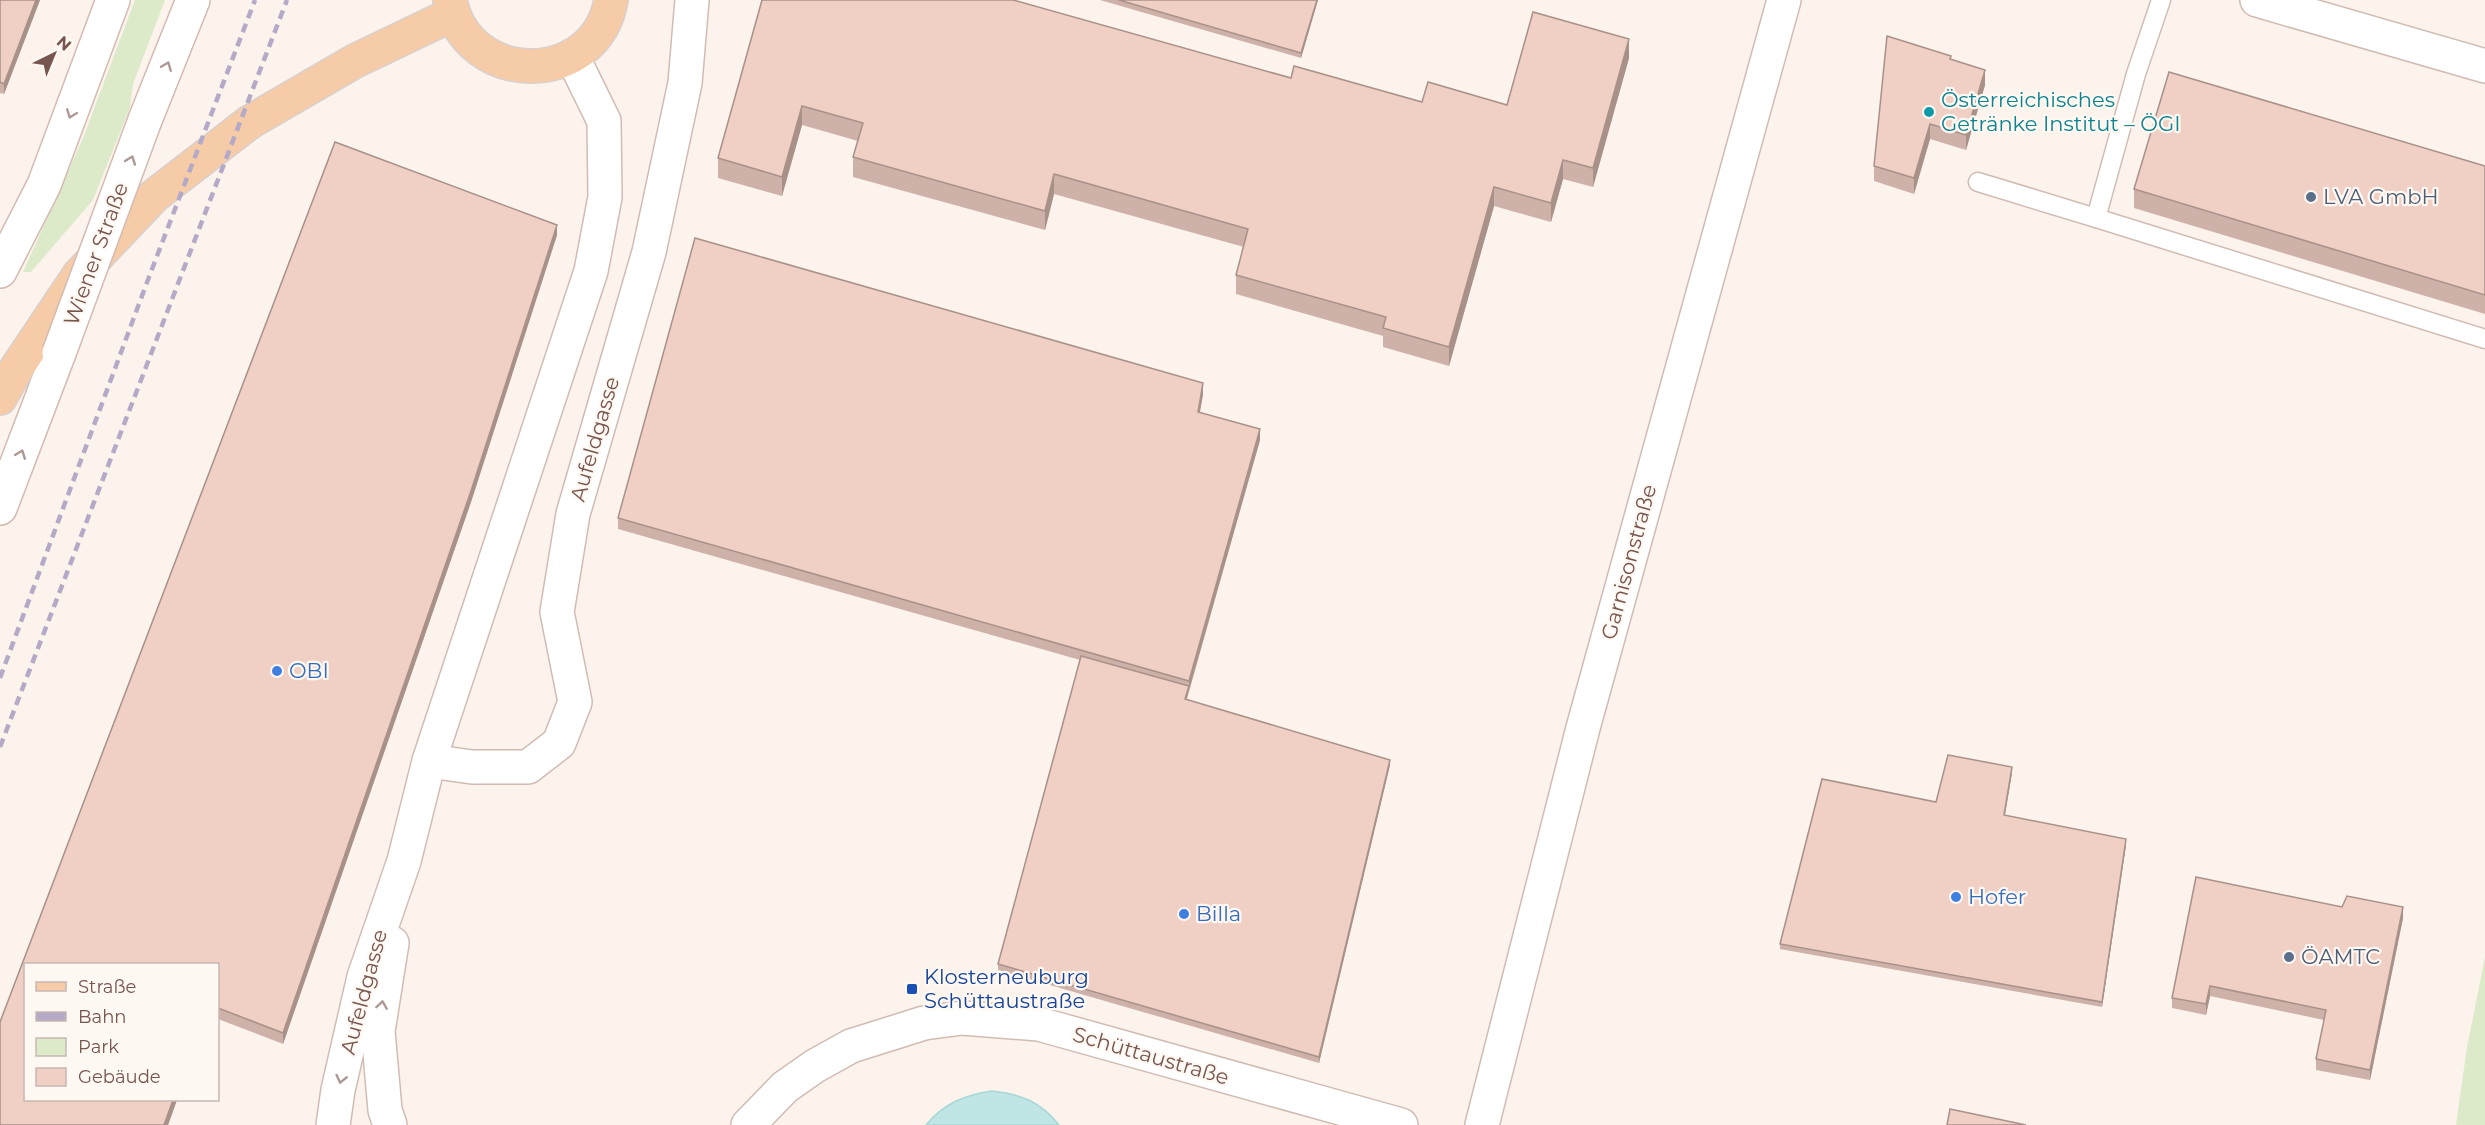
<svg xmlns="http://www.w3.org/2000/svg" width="2485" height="1125" viewBox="0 0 2485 1125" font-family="Montserrat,sans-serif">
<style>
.green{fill:#dceaca}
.water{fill:#c0e5e5;stroke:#a7d7d6;stroke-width:1.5}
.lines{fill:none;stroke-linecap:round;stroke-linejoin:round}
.lane-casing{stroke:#d1bcb3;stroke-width:21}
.street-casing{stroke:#d1bcb3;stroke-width:36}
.secondary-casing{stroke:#d4bbb1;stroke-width:36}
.primary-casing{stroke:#d9d0ce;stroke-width:36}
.lane{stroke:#fff;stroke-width:18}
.street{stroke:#fff;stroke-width:33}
.secondary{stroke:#fff;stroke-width:33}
.primary{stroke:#f6cca8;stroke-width:33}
.rail{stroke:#b4a9c7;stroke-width:4.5;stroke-dasharray:9 6;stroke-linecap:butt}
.secondary-bridge-casing{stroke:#d4bbb1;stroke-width:36;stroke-linecap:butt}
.secondary-bridge{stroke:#fff;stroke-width:33}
.wall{fill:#ceb2a9}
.shaded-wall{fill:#a89189}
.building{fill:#f0cfc4;stroke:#a89189;stroke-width:1.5}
.oneway{stroke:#ad9a95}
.culture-dot{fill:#0f9aa8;stroke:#fef8f2;stroke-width:2}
.service-dot{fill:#5c6f8a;stroke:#fef8f2;stroke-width:2}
.shop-dot{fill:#3f7fe0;stroke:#fef8f2;stroke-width:2}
.transit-dot{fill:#1a4fb4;stroke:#fef8f2;stroke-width:2}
.labels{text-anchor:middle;stroke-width:4.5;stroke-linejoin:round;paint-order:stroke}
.culture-label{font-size:21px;fill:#0d838f;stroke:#fef8f2;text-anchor:start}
.service-label{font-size:21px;fill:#4e5e75;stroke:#fef8f2;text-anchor:start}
.street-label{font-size:21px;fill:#77564f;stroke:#fef8f2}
.shop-label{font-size:21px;fill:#366cbe;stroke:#fef8f2;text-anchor:start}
.transit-label{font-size:21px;fill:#164399;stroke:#fef8f2;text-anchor:start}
</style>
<rect width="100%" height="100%" fill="#fcf3ec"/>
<!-- green -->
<g class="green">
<path d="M135,0H165L133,84L130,108L93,200L31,272H23L83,138Z"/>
<path d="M2485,957V1125H2456L2467,1047Z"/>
</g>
<!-- water -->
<path class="water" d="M992,1091C1021,1094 1041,1102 1059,1125H926C944,1103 965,1095 992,1091Z"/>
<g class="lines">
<!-- lane casing -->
<g class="lane-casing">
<g id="lane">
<path d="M1978,182L2096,218L2136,74L2161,0"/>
<path d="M2096,218L2485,339"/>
</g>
</g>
<!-- street casing -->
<g class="street-casing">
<g id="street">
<path d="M2257,0L2485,66"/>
<path d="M429,761L472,767H528L559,743L575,702L557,612L573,514L649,252L685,83L692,0"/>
<path d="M333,1125L338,1090L364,977L404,861L429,761L591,271L605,197L604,121L572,56"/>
<path d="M390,1125L385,1110L378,1031L392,943"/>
<path d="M748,1125L785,1087L815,1066L851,1046L924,1023L962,1018L1039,1024L1401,1125"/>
<path d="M1482,1125L1583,728L1784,0"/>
</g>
</g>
<!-- secondary casing -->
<g class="secondary-casing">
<g id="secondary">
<path d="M145,120L193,0"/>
<path d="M0,271L44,185L113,0"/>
<path d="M0,508L59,353"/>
</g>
</g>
<!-- primary casing -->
<g class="primary-casing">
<g id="primary">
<path d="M450,0C467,88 596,88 611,0"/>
<path d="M0,398L18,366L79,275L154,196L250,122L355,61L453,14"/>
</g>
</g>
<!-- lane -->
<use href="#lane" class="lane"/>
<!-- street -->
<use href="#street" class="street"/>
<!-- secondary -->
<use href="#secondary" class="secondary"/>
<!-- primary -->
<use href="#primary" class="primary"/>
<!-- rail -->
<g class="rail">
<path d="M0,678L149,277L255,0"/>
<path d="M0,747L287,0"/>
</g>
<!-- secondary-bridge casing -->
<g class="secondary-bridge-casing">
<path id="secondary-bridge" d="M59,353L145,120"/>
</g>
<!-- secondary-bridge -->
<use href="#secondary-bridge" class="secondary-bridge"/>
</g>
<!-- wall -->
<g class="wall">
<path d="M0,0H40L4,94L0,93Z"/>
<path d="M762,0L1291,78L1422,102L1507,105L1629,58L1593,187L1563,179L1551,222L1494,206L1449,366L1383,347V336L1236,294V275L1244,247L1054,194L1045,230L853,177V157L858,141L802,125L782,196L718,178V158Z"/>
<path d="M1100,0H1318L1301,58Z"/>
<path d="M1951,59L1985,85L1966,150L1930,139L1914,194L1874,181V166Z"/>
<path d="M2485,166V314L2134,208V189Z"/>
<path d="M557,235L471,502L283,1044L218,1019V964L26,1100H177L168,1125H0Z"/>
<path d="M1203,394L1200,412L1260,440L1187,699L1390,765L1319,1063L998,970V964L1080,660L618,529V518Z"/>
<path d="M2012,773L2005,815L2126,845L2102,1007L1780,949V944L1936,802Z"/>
<path d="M2342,907L2403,918L2370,1080L2316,1070V1059L2324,1020L2210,996L2206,1015L2172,1008V998Z"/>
</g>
<!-- shaded-wall -->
<g class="shaded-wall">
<path d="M36,0H40L4,94V84Z"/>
<path d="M1317,0H1318L1301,58V53Z"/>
<path d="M1629,39V58L1593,187V168Z"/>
<path d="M1985,70V85L1966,150V135Z"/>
<path d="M802,106V125L782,196V177Z"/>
<path d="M1930,124V139L1914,194V178Z"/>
<path d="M1563,160V179L1551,222V203Z"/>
<path d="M1054,174V194L1045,230V211Z"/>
<path d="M1494,187V206L1449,366V347Z"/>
<path d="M557,225V235L471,502L283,1044V1033Z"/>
<path d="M1203,383V394L1198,422V412Z"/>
<path d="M1260,429V440L1185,704V699L1189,686V681Z"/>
<path d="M1390,760V765L1319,1063V1057Z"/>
<path d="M2012,767V773L2004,820V815Z"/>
<path d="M2126,839V845L2102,1007V1002Z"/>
<path d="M2403,907V918L2370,1080V1070Z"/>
<path d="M2210,986V996L2206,1015V1004Z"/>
<path d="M173,1100H177L168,1125H164Z"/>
</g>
<!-- building -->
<g class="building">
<path d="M0,0H36L4,84L0,82Z"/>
<path d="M762,0H1013L1291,78L1294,66L1422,102L1428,82L1507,105L1533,12L1629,39L1593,168L1563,160L1551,203L1494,187L1449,347L1383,328L1386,317L1236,275L1248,229L1054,174L1045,211L853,157L863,123L802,106L782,177L718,158Z"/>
<path d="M1119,0H1317L1301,53Z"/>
<path d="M1887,36L1951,56L1950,59L1985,70L1966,135L1930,124L1914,178L1874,166Z"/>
<path d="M2169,72L2485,166V295L2134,189Z"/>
<path d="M335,142L557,225L471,491L283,1033L218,1008V964H26V1100H173L164,1125H0V1022Z"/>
<path d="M695,238L1203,383L1198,412L1260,429L1189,681L618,518Z"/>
<path d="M1081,656L1189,686L1185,699L1390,760L1319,1057L998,964Z"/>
<path d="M1948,755L2012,767L2004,815L2126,839L2102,1002L1780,944L1822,779L1936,802Z"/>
<path d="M2196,877L2342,907L2347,896L2403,907L2370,1070L2316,1059L2326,1010L2210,986L2206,1004L2172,998Z"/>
<path d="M1950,1109L2026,1125H1947Z"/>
</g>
<!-- one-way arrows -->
<defs><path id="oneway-chevron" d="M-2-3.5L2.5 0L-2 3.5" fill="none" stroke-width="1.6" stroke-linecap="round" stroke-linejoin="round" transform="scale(1.5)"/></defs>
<g class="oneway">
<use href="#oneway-chevron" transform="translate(167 66) rotate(-68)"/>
<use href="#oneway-chevron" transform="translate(71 114) rotate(111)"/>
<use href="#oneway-chevron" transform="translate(131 160) rotate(-70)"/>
<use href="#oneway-chevron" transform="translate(21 454) rotate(-69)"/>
<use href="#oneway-chevron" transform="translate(382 1005) rotate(-81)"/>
<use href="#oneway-chevron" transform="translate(341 1079) rotate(103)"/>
</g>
<!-- markers -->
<circle class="culture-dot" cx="1929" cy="112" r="6"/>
<g class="service-dot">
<circle cx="2311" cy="197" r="6"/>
<circle cx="2289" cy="957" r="6"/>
</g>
<g class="shop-dot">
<circle cx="277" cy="671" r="6"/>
<circle cx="1956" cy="897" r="6"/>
<circle cx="1184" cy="914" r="6"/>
</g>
<rect class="transit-dot" x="906" y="983" width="12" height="12" rx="3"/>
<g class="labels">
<!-- culture labels -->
<g class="culture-label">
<text x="1941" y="107">Österreichisches<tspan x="1941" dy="24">Getränke Institut – ÖGI</tspan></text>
</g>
<!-- service labels -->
<g class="service-label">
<text x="2323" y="204">LVA GmbH</text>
<text x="2301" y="964">ÖAMTC</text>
</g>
<!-- street labels -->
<g class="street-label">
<text transform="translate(96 254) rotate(-70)" y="7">Wiener Straße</text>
<text transform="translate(595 439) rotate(-74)" y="7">Aufeldgasse</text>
<text transform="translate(1629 562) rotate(-75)" y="7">Garnisonstraße</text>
<text transform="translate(364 992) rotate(-75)" y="7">Aufeldgasse</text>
<text transform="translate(1151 1056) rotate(16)" y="7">Schüttaustraße</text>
</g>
<!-- shop labels -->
<g class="shop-label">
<text x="289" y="678">OBI</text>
<text x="1968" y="904">Hofer</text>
<text x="1196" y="921">Billa</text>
</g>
<!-- transit labels -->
<g class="transit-label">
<text x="924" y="984">Klosterneuburg<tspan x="924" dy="24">Schüttaustraße</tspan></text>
</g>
</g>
<!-- legend -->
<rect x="24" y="963" width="195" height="138" fill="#fef8f2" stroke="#c8b7b1" stroke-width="1.5"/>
<rect x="36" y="982" width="30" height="9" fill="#f6cca8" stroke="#c8b7b1" stroke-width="1.5"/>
<text x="78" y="993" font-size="18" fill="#77564f">Straße</text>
<rect x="36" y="1012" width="30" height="9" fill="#b4a9c7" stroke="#c8b7b1" stroke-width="1.5"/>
<text x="78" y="1023" font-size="18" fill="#77564f">Bahn</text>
<rect x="36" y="1038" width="30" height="18" fill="#dceaca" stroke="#c8b7b1" stroke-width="1.5"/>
<text x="78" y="1053" font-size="18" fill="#77564f">Park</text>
<rect x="36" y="1068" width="30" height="18" fill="#f0cfc4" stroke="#c8b7b1" stroke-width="1.5"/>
<text x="78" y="1083" font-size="18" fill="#77564f">Gebäude</text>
<!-- north arrow -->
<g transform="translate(54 54) rotate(43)" stroke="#fef8f2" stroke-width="4.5" paint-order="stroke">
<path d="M0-4.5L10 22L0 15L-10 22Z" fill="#77564f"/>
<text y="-9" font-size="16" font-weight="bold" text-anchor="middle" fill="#77564f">N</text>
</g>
</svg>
